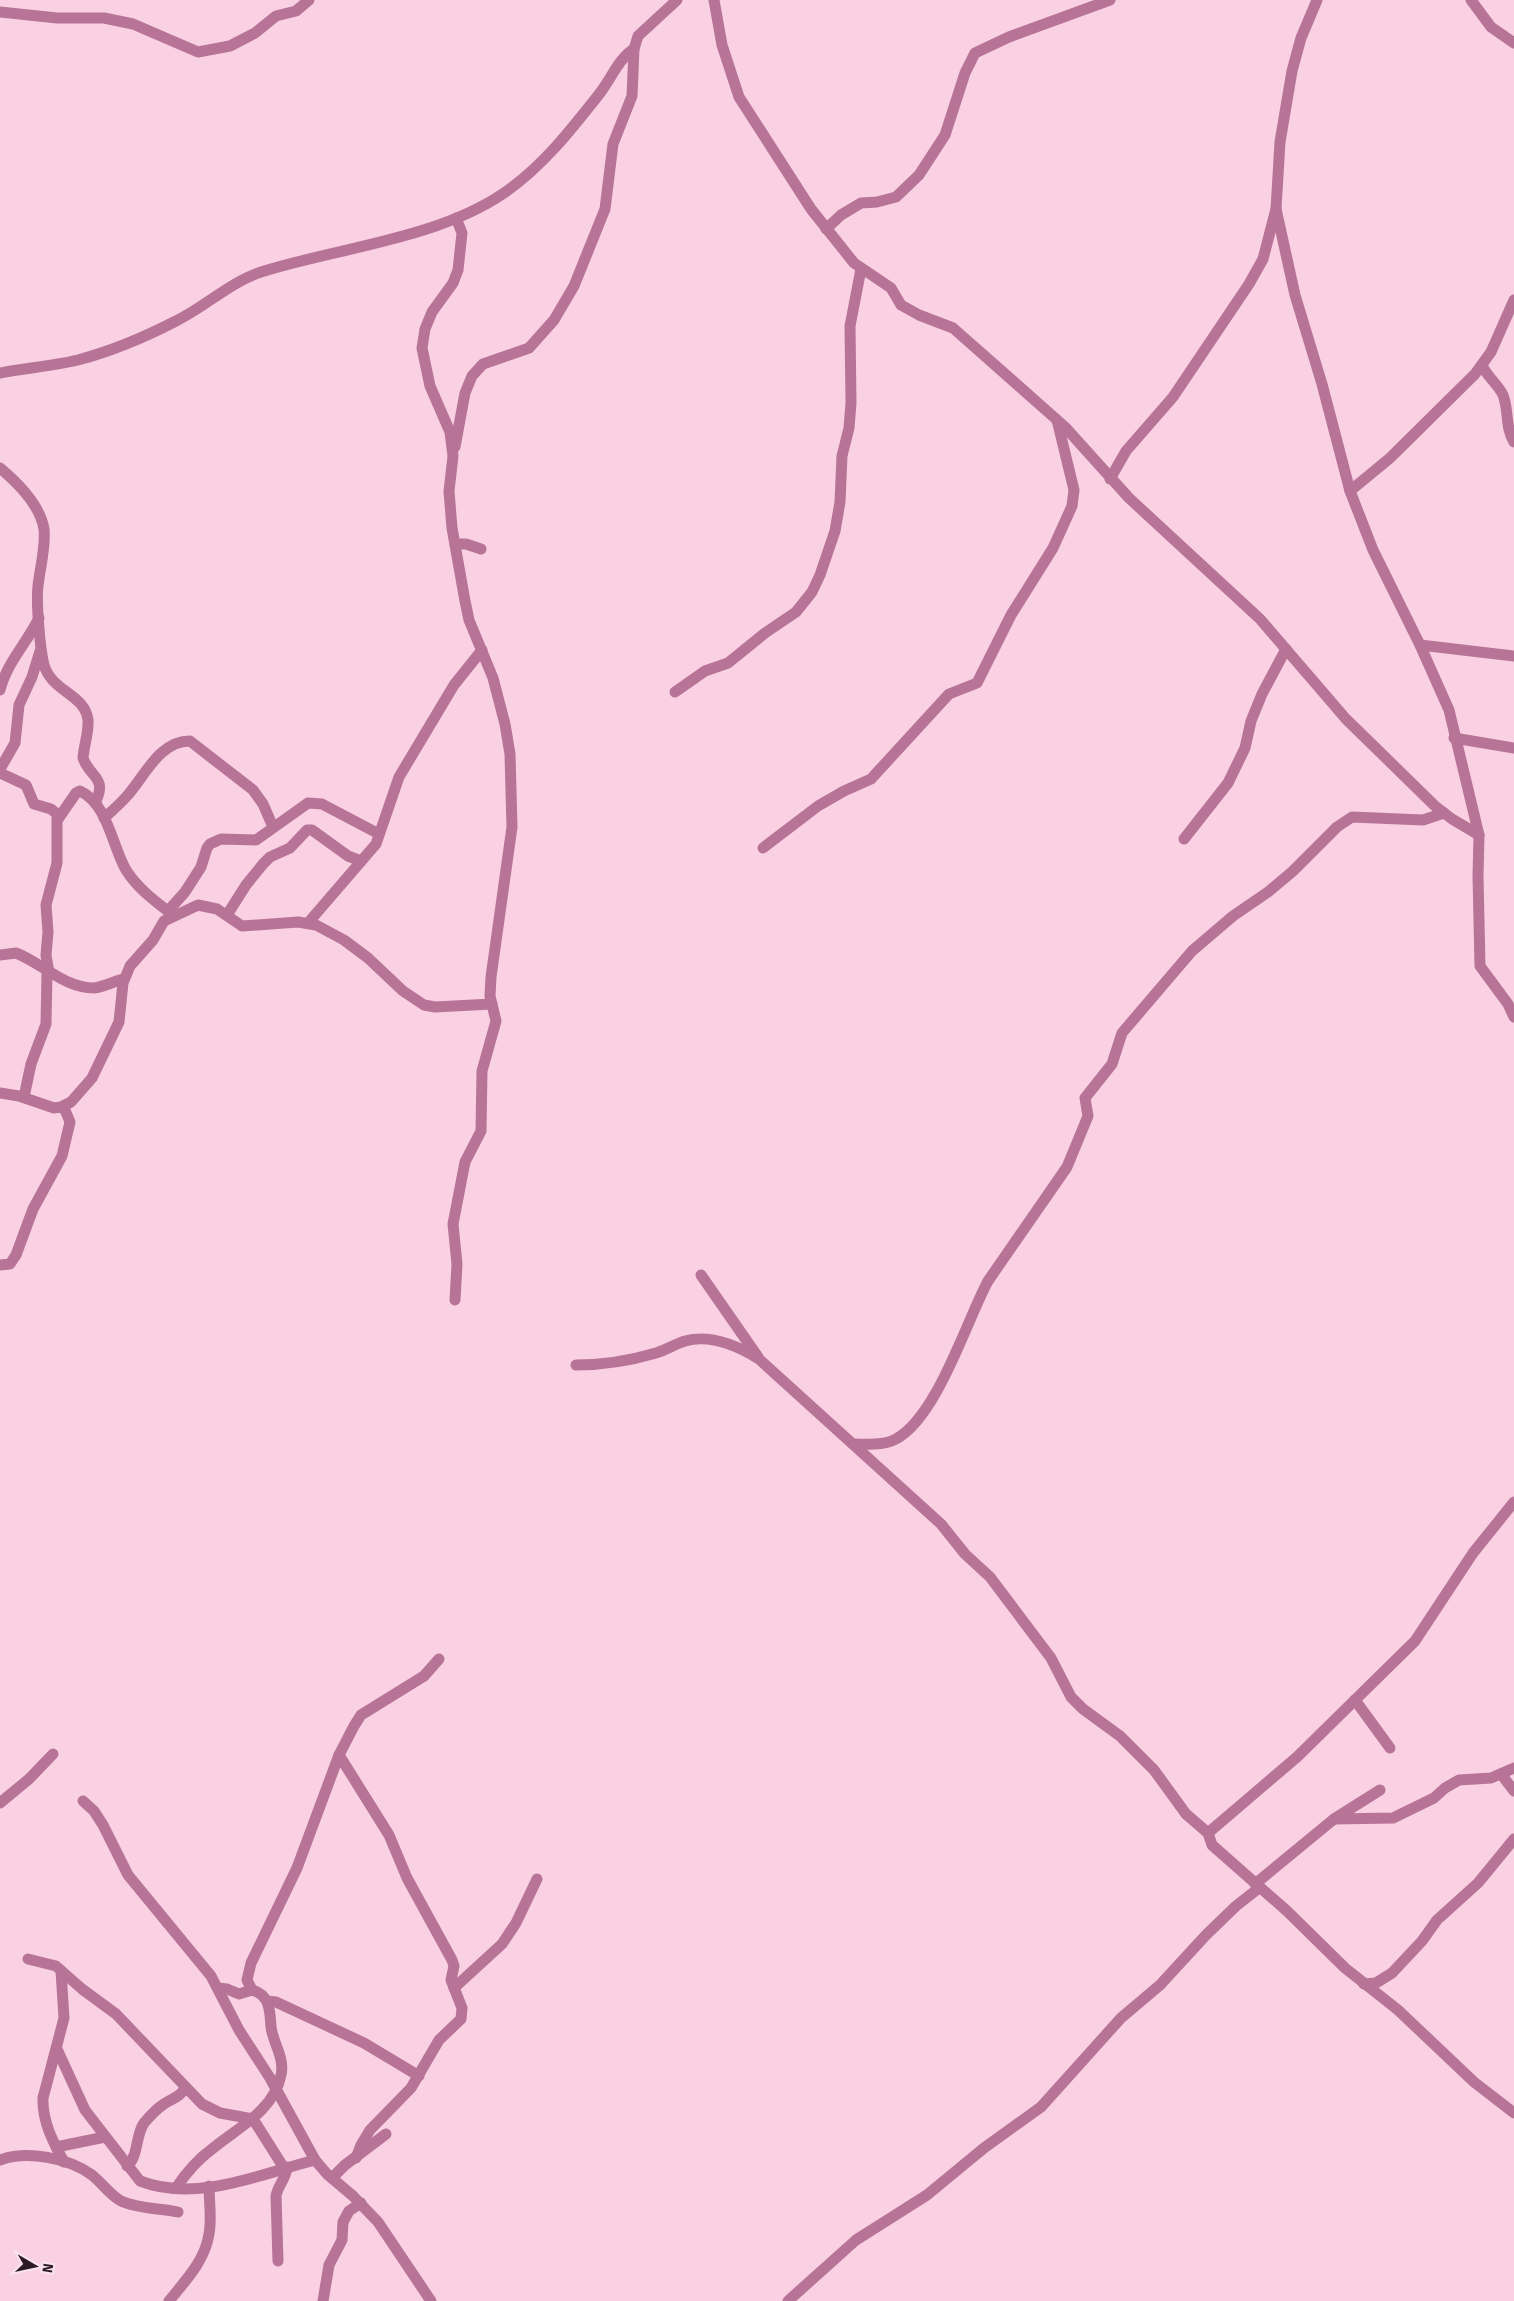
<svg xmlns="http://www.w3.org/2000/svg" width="1514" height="2301" viewBox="0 0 1514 2301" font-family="'Fira Sans',sans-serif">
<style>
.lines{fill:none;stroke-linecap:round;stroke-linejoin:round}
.minor{stroke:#b77496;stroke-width:11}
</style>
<rect width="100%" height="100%" fill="#fad1e3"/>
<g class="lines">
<!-- minor -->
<g class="minor">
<path d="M714,0L722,45L739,97L811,209L854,263L891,288L901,305L919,315L953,328L1065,427L1129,498L1260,619L1346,719L1387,759L1435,806L1452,819L1479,835"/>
<path d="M1317,0L1301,38L1292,71L1280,142L1276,209L1295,295L1322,384L1350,491L1373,550L1420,645L1449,710L1479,835L1478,876L1480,966L1508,1004L1514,1017"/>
<path d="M1471,0L1491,27L1514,43"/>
<path d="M0,12L57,18H104L133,24L198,52L230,46L255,33L276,16L296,11L309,0"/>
<path d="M826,229L841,215L861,203L877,202L896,197L919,175L945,135L965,73L975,53L1009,37L1110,0"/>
<path d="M1482,365C1487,377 1498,384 1503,395C1509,410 1505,428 1514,442"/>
<path d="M0,373C26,368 53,366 78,360C112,351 145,337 176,321C205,307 230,282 261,272C337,248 437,239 504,193C542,167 571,130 600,93C611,79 619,58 634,49L638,36L677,0"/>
<path d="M455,447L465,393L472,376L483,364L529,348L554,320L574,286L605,209L613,144L632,96L634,49"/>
<path d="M0,468C18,483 40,505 44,529C46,547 40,567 38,586C36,603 40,649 44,665C52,692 85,694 88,720C89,732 84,745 83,758C90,778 108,777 95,803"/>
<path d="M1110,479L1126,451L1173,397L1249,284L1263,259L1276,209"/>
<path d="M1350,491L1390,458L1475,374L1491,352L1514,300"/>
<path d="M455,544H466L481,549"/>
<path d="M1420,645L1514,656"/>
<path d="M0,690C7,662 27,643 39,618"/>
<path d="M675,692L705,671L728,663L765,633L796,612L812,592L820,575L835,531L840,502L842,456L849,428L851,403L850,326L861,269"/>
<path d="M1454,738L1514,748"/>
<path d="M0,769L15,743L19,705L32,677L40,651"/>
<path d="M0,773L26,785L34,804L51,809L57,814V863L46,905L48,932L46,955L49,973"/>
<path d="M104,818C112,811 120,804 127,796C145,776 159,741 190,741L253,790L263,804L273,827"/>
<path d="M58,819L76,793L80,791C108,804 112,846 126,870C138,889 156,902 173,915"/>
<path d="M1184,839L1228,783L1245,748L1251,721L1262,694L1286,649"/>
<path d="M763,848L818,806L844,791L871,779L949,694L977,683L1011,615L1053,548L1072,506L1074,490L1057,420"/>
<path d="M168,911L185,892L201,867L207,848L210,844L221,839L256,840L308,803L322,804L379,834"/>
<path d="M227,915L246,885L263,864L270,857L290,848L307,830H312L348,856L361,861"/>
<path d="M308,923L376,844L399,777L454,685L482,650"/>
<path d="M0,955L16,953C42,963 64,988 94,988C104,987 114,981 124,979"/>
<path d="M0,1093L19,1096L54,1108L61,1107L71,1102L92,1078L119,1022L123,983L130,966L153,940L164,921L198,905L217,909L242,926L298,922L316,925L344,940L368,958L403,991L424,1005L435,1007L492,1004"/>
<path d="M24,1097L31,1064L46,1024L47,972"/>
<path d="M0,1265L10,1264L16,1255L33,1209L62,1156L70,1122L65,1110L61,1107"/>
<path d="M701,1275L758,1357"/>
<path d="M455,1300L457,1264L453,1224L465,1162L481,1131L482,1071L496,1021L490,996L491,977L512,827L510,754L505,724L493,678L469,620L465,601L452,528L449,491L453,456L450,432L430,386L422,348L425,329L432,312L453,283L458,270L462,233L456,218"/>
<path d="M576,1365C604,1365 629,1361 656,1353C666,1350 675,1344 685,1341C710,1334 738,1346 759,1359L941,1524L965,1554L990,1577L1051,1658L1071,1697L1083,1709L1120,1736L1154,1770L1186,1814L1208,1833L1212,1845L1287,1911L1345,1968L1398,2010L1474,2082L1514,2113"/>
<path d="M854,1444C867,1444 883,1446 896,1439C937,1417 966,1322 988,1281L1067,1167L1088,1116L1085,1098L1112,1064L1122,1033L1192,951L1233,916L1268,892L1293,871L1337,827L1352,817L1423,820L1444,813"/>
<path d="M1355,1700L1390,1748"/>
<path d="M339,1755L389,1835L407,1878L452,1960L454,1966L451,1980L462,2008L461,2019L439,2040L411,2088L370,2130L361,2145L356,2158"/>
<path d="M1501,1774L1514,1791"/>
<path d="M83,1801L94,1811L103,1825L128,1875L211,1976L239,2030L270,2078L315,2160L327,2174L353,2196L378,2222L431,2301"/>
<path d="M0,1803L29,1779L53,1754"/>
<path d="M1334,1819L1393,1818L1434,1798L1445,1788L1459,1780L1491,1778L1514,1768"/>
<path d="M1208,1833L1297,1757L1415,1641L1473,1553L1514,1502"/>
<path d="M1255,1884L1334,1819L1380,1790"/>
<path d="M28,1959L56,1966L82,1989L116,2014L202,2104L220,2113L253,2119L284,2168"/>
<path d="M61,1971L64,2018L43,2098C42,2121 53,2142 64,2162"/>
<path d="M1364,1984L1376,1983L1392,1973L1422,1941L1437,1920L1478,1883L1514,1839"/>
<path d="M454,1988L502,1944L516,1923L537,1879"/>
<path d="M252,1990L247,1980L251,1963L297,1868L339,1755L354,1726L361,1715L424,1676L439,1659"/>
<path d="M267,2001L276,2002L364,2043L419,2076"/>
<path d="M57,2049L85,2110L140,2181C197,2203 260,2174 315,2160"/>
<path d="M56,2147L105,2137"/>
<path d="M0,2160C27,2150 69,2158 92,2175C102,2183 110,2195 121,2201C138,2209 160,2208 178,2212"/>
<path d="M127,2166C139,2156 135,2136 144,2123C150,2116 156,2109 164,2104C173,2098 179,2098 185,2088"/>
<path d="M332,2178L345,2165L386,2134"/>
<path d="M176,2188C186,2173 197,2160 212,2149C237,2128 274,2111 281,2075C285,2058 273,2043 271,2027C270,2011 270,1995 252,1990L239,1994L227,1989L218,1988"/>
<path d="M278,2261L276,2196C278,2185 286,2179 287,2167"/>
<path d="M169,2301C185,2281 205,2261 209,2234C212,2218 209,2202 209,2186"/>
<path d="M323,2301L329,2265L342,2240L343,2222L349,2211L361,2203"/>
<path d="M788,2301L856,2240L927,2195L984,2148L1041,2107L1121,2018L1160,1985L1206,1935L1236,1906L1259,1888"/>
</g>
</g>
<!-- north arrow -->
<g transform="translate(35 2266) rotate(99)" stroke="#f9e4ee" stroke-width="4" paint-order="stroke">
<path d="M0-4L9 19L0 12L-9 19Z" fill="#2c1a23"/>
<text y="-8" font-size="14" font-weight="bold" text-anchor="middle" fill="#2c1a23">N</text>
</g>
</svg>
